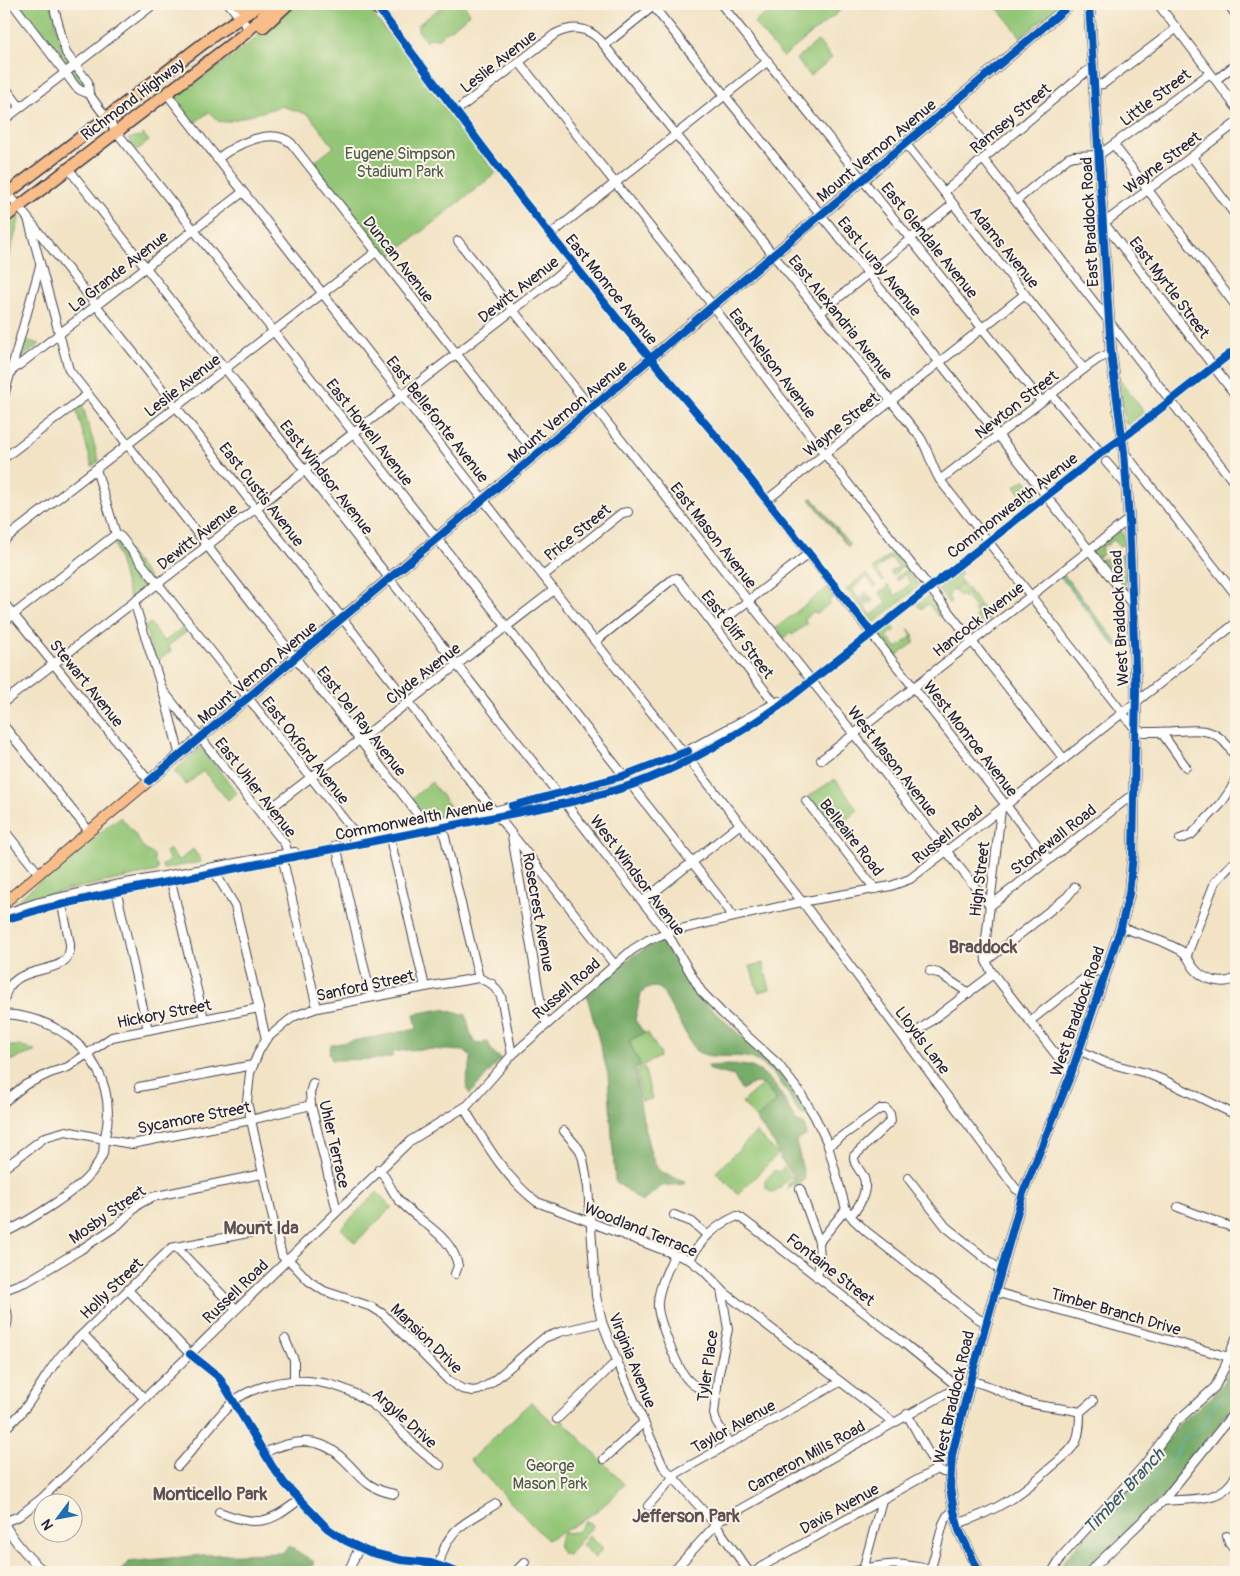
<svg xmlns="http://www.w3.org/2000/svg" width="1240" height="1576" viewBox="0 0 1240 1576" font-family="Pangolin,sans-serif">
<style>
.green{fill:#93c676;stroke:#5a7458}
.forest{fill:#76ab67;stroke:#4c6651}
.lines{fill:none;stroke-linecap:round;stroke-linejoin:round}
.stream{stroke:#54bbd2;stroke-width:1}
.minor-casing{stroke:#413f50;stroke-width:10}
.major-casing{stroke:#413f50;stroke-width:12}
.highway-casing{stroke:#413f50;stroke-width:14}
.minor{stroke:#fff;stroke-width:8}
.major{stroke:#f8bd89;stroke-width:10}
.highway{stroke:#f8bd89;stroke-width:11}
.cycleway-casing{stroke:#fcf5e5;stroke-width:11}
.cycleway{stroke:#0057b8;stroke-width:8}
.labels{text-anchor:middle;stroke-width:4;stroke-linejoin:round;paint-order:stroke}
.street-label{font-size:16px;fill:#22223b;stroke:#fcf5e5}
.park-label{font-size:16px;fill:#4a5b50;stroke:#fcf5e5}
.neighbourhood-label{font-size:18px;font-weight:bold;fill:#5e5054;stroke:#fcf5e5}
.water-label{font-size:18px;font-style:italic;fill:#345870;stroke:#fcf5e5}
</style>
<rect width="100%" height="100%" fill="#fcf5e5"/>
<filter id="ink" filterUnits="userSpaceOnUse"><feTurbulence type="fractalNoise" baseFrequency=".02" numOctaves="2"/><feDisplacementMap in="SourceGraphic" scale="10" xChannelSelector="R" yChannelSelector="G"/><feConvolveMatrix kernelMatrix="1 2 1 2 8 2 1 2 1" color-interpolation-filters="sRGB"/></filter>
<filter id="wash" filterUnits="userSpaceOnUse"><feTurbulence type="fractalNoise" baseFrequency=".0096" numOctaves="4" result="noise"/><feDisplacementMap in="SourceGraphic" scale="20" xChannelSelector="R" yChannelSelector="G"/><feGaussianBlur stdDeviation="1.12" result="paint"/><feColorMatrix in="noise" values="0 0 0 0 0 0 0 0 0 0 0 0 0 0 0 0 0 1.4 0 .05"/><feComposite in="paint" operator="in"/></filter>
<g filter="url(#wash)">
<rect width="100%" height="100%" fill="#f2e3c5"/>
<!-- green -->
<g class="green">
<path d="M16,4H51L62,49L86,83L87,92L79,89Z"/>
<path d="M294,4H364L410,59L437,98L496,173L387,259L312,164L334,147L309,115L282,106L226,122L218,121L209,112L194,123L175,96C217,68 258,39 294,4Z"/>
<path d="M445,4H463L469,11L468,16L437,39L428,38L426,42L418,30V25Z"/>
<path d="M778,4H848L783,57L754,23Z"/>
<path d="M994,4H1061L1021,37Z"/>
<path d="M818,41L832,58L810,76L796,59Z"/>
<path d="M143,134L149,141L137,150L128,139L139,136L140,137Z"/>
<path d="M16,215L20,216L4,276V223Z"/>
<path d="M22,339L40,344L20,359H18Z"/>
<path d="M1119,379L1144,412L1128,425L1125,423Z"/>
<path d="M82,404L99,461L92,466L76,408Z"/>
<path d="M1025,479L1038,494L1026,505L1015,486Z"/>
<path d="M1120,530L1123,535L1124,545L1118,546L1115,540L1110,542V544L1102,546L1103,549L1101,550L1103,555L1098,557L1093,551Z"/>
<path d="M117,539L119,540L153,583L130,600L114,541Z"/>
<path d="M894,552L905,567L900,568L893,576L890,572L899,567L891,558L876,570L884,581L883,582L873,570L874,567Z"/>
<path d="M1124,555L1125,583L1124,586H1122L1100,560L1106,558L1113,570L1123,566L1119,556Z"/>
<path d="M906,568L919,586L875,622H872L859,605L870,597L873,601L864,606L872,615L887,603L879,592L882,590L883,592L888,585L896,596L911,583L904,574L898,581L895,578L904,572Z"/>
<path d="M960,571L962,574L958,577L962,582L949,593L950,595L948,597L951,600L949,604L938,589Z"/>
<path d="M1063,574L1119,645L1116,647L1060,576Z"/>
<path d="M864,575H868L877,586L875,588L867,577L852,589L859,599L866,592L869,596L858,604L846,589Z"/>
<path d="M963,583L970,592V595L972,594L979,604L974,607L967,598L969,596L968,594L964,598L961,594L959,596L954,590Z"/>
<path d="M828,587L835,596L829,601L830,603L818,613L813,612L804,620L807,624L792,635L790,633L784,638L776,628Z"/>
<path d="M928,596L943,614L939,617L928,604L921,609L917,605Z"/>
<path d="M980,605L989,616L988,619H990L978,629L973,624L979,621L975,616L977,614L973,610Z"/>
<path d="M150,623L164,642L186,625L189,630L168,646L171,651L155,663L145,627Z"/>
<path d="M891,625L895,630L887,636L897,648L912,636L908,628L914,636L912,638L915,642L896,656L880,635Z"/>
<path d="M201,748L237,793L228,800L203,771L186,785L174,771Z"/>
<path d="M679,758L680,761L664,770L632,781L629,777Z"/>
<path d="M835,779L858,810L835,829L809,796Z"/>
<path d="M621,780L622,785L572,800L568,793Z"/>
<path d="M432,782V783L456,814L427,818L411,799Z"/>
<path d="M120,817C125,822 130,828 134,833C141,843 142,850 154,855V862L158,866L157,871L67,890L12,905L75,852L79,855L81,853L78,850Z"/>
<path d="M169,849L179,861L193,849L201,860L200,862L163,869L162,865L167,863L169,858L165,852Z"/>
<path d="M763,963L770,989L758,992L750,966Z"/>
<path d="M644,1033H648L660,1054L659,1057L641,1066L629,1041Z"/>
<path d="M4,1046H19L36,1051L4,1063Z"/>
<path d="M644,1067L652,1099L642,1101L637,1070Z"/>
<path d="M763,1084L777,1101L756,1119L742,1102Z"/>
<path d="M756,1132L778,1154L738,1194L716,1172Z"/>
<path d="M784,1167L791,1177L775,1191L771,1192L765,1187V1180L775,1170L779,1172Z"/>
<path d="M377,1192L392,1207L355,1243L341,1228Z"/>
<path d="M531,1402L556,1425L562,1420L624,1484C603,1511 576,1525 547,1540L470,1460Z"/>
<path d="M586,1521L588,1523L590,1522L593,1526L568,1555C556,1553 557,1542 563,1533L577,1532Z"/>
<path d="M589,1536L603,1548L595,1558L582,1545Z"/>
</g>
<!-- forest -->
<g class="forest">
<path d="M812,497L850,545L848,547L810,499Z"/>
<path d="M666,941L698,996L756,1050L767,1058L789,1082L811,1115C807,1115 803,1116 800,1113C794,1109 792,1099 788,1093C781,1082 772,1072 762,1064C743,1048 714,1064 695,1050L661,989L656,987L646,988L641,994L635,1020L644,1033L629,1041L641,1066L635,1069L636,1074C638,1091 648,1162 660,1171C666,1176 678,1178 685,1181L684,1184L661,1186L642,1202L615,1181L608,1074L587,996C610,976 635,947 666,941Z"/>
<path d="M442,1009L466,1015L470,1032L475,1043L488,1042L492,1051L501,1059L470,1094C461,1081 471,1072 471,1058L466,1051C438,1050 421,1047 393,1052L392,1057L381,1059L332,1060L329,1053L331,1045L417,1029L414,1014Z"/>
<path d="M727,1065C734,1066 744,1064 751,1067C774,1075 785,1102 796,1121L805,1125L806,1136L796,1141L805,1179L788,1189V1185L793,1178L792,1174L781,1160L775,1145L756,1119L777,1100L763,1084L754,1083L741,1090L734,1076L710,1070L708,1066Z"/>
<path d="M1236,1351V1401L1166,1495L1083,1572H1057L1060,1565L1140,1475L1161,1450L1180,1423L1214,1395L1224,1381Z"/>
<path d="M289,1546L314,1562L310,1571L312,1572H120L128,1562L203,1555L282,1553Z"/>
</g>
<g class="lines">
<!-- stream -->
<g class="stream">
<path d="M1062,577L1117,646"/>
<path d="M1069,1572L1072,1567L1090,1550L1126,1502L1153,1474L1173,1459L1183,1439L1207,1425L1209,1411L1228,1390L1236,1385"/>
</g>
</g>
</g>
<g filter="url(#ink)">
<g class="lines">
<!-- minor casing -->
<g class="minor-casing">
<g id="minor">
<path d="M13,4L76,87L80,90L89,94"/>
<path d="M53,4L66,53L88,82L89,94L119,135L695,866L729,910L732,917"/>
<path d="M229,4L249,29"/>
<path d="M721,4L1041,401"/>
<path d="M1158,4L1236,107"/>
<path d="M1228,4L1236,15"/>
<path d="M376,5L522,199L620,322L716,436L1049,860"/>
<path d="M653,6L998,435L1132,604"/>
<path d="M605,45L656,4"/>
<path d="M519,62L713,306L778,394L1064,759"/>
<path d="M1216,80L1236,64"/>
<path d="M1095,85L1103,84L1177,28"/>
<path d="M4,86L20,107"/>
<path d="M167,94L543,576L807,908L1016,1189L1023,1193"/>
<path d="M953,103L991,152"/>
<path d="M456,111L555,34C572,26 586,26 600,40L920,437C929,451 931,466 940,480L1136,730L1144,732C1154,732 1165,732 1176,731C1207,729 1219,729 1236,758"/>
<path d="M4,120L154,4"/>
<path d="M1236,123L1104,223L1236,396"/>
<path d="M905,143L1084,369"/>
<path d="M1114,145L1236,306"/>
<path d="M1192,157L1236,216"/>
<path d="M217,159C235,145 271,126 291,143L536,455"/>
<path d="M983,159L1236,485"/>
<path d="M68,168L667,933L701,991L723,1014L778,1064L801,1094L815,1117L827,1142L846,1209L853,1219L867,1232L977,1318L986,1323"/>
<path d="M4,188L614,964"/>
<path d="M944,192L1087,71L1094,69"/>
<path d="M1016,201L1068,158L1074,156L1099,155L1210,73"/>
<path d="M29,222L69,370L410,804L422,820L424,828"/>
<path d="M550,235L768,61"/>
<path d="M458,241L591,408"/>
<path d="M820,313L953,204"/>
<path d="M10,372L243,192"/>
<path d="M1051,394L1101,453"/>
<path d="M4,396L40,266"/>
<path d="M594,406L990,906L1128,798H1134"/>
<path d="M1124,452L1236,595"/>
<path d="M4,458L88,394"/>
<path d="M1106,462L1127,486"/>
<path d="M96,469L116,534"/>
<path d="M940,480L1084,369L1098,359L1111,353"/>
<path d="M767,500L1025,294"/>
<path d="M116,534L121,537L354,832L358,843"/>
<path d="M4,540L376,252"/>
<path d="M543,576L622,513L628,512"/>
<path d="M134,602L164,695L180,756"/>
<path d="M4,603L149,781"/>
<path d="M4,622L116,534"/>
<path d="M715,627L808,554"/>
<path d="M596,641L673,579L677,578L777,706"/>
<path d="M161,688L285,844L289,857"/>
<path d="M4,702L573,264"/>
<path d="M4,726L89,831"/>
<path d="M1161,732L1186,767"/>
<path d="M821,760L1129,519"/>
<path d="M806,801L875,889"/>
<path d="M1001,809L985,948L986,961L991,971L1071,1074"/>
<path d="M262,815L554,590"/>
<path d="M442,825L479,978"/>
<path d="M4,830L39,874"/>
<path d="M389,834L425,987"/>
<path d="M512,836L543,1016L547,1024"/>
<path d="M1180,839L1191,835L1220,805L1231,789L1236,778"/>
<path d="M353,840L494,811L585,788L623,776L683,753L779,701"/>
<path d="M336,845L371,997"/>
<path d="M282,856L317,1008"/>
<path d="M214,871L235,906L266,1039"/>
<path d="M170,877L204,1019"/>
<path d="M116,889L148,1030"/>
<path d="M643,901L739,825"/>
<path d="M4,914L36,903L115,885L295,852"/>
<path d="M4,920L38,910L116,892L566,803C597,796 628,788 657,775C700,757 740,733 778,707L1101,453L1128,434L1236,349"/>
<path d="M1121,927C1139,934 1159,939 1176,948C1187,952 1188,960 1194,968C1203,980 1223,986 1236,978"/>
<path d="M1187,955L1215,882L1232,864"/>
<path d="M986,961L1067,897L1075,887"/>
<path d="M930,971L938,973L969,993"/>
<path d="M4,1001C10,957 73,982 70,944L61,900"/>
<path d="M4,1014C69,1017 121,1070 105,1137C103,1142 104,1148 103,1153C102,1158 97,1164 94,1169C81,1190 27,1222 4,1233"/>
<path d="M1030,1021L1090,974L1096,971L1105,972"/>
<path d="M906,1040L993,974"/>
<path d="M1079,1050L1104,1062L1146,1073L1168,1082L1236,1115"/>
<path d="M313,1083L310,1093L311,1105L337,1211"/>
<path d="M139,1087L253,1065"/>
<path d="M4,1102L25,1085L50,1073L68,1067L112,1037L259,1008"/>
<path d="M464,1108C485,1142 504,1177 537,1202L690,1260L703,1270L725,1293L893,1422"/>
<path d="M564,1131L579,1149L583,1159L588,1187L596,1296L602,1322L617,1361L663,1466L715,1524L749,1572"/>
<path d="M828,1146L880,1109H886L890,1114L891,1121L854,1156C853,1165 861,1170 864,1178C868,1190 860,1208 850,1215"/>
<path d="M4,1168L45,1137L66,1131L114,1141L132,1144L246,1121L311,1105"/>
<path d="M379,1169C387,1178 391,1190 398,1199C417,1222 452,1234 458,1266L455,1274"/>
<path d="M908,1178L946,1227L1000,1270"/>
<path d="M800,1189L819,1242"/>
<path d="M1178,1207L1222,1224L1236,1228"/>
<path d="M674,1215L692,1222L707,1235"/>
<path d="M176,1247L236,1309"/>
<path d="M674,1255C668,1270 659,1286 658,1302C656,1316 678,1370 688,1380C695,1388 706,1391 715,1394"/>
<path d="M288,1259L309,1281L324,1291L372,1307L383,1314L449,1381L462,1389L473,1391L479,1390L491,1383L544,1338L560,1332L602,1322"/>
<path d="M286,1260L282,1256L275,1228L247,1102L250,1073L259,1051L266,1039L288,1021L295,1016L317,1008L425,987L479,978L492,984L501,996L512,1055"/>
<path d="M690,1260C701,1239 715,1226 737,1216L741,1218L905,1344L958,1387"/>
<path d="M817,1277L820,1262L819,1242L846,1209"/>
<path d="M721,1289L728,1329L718,1378L714,1414L716,1421L729,1443"/>
<path d="M4,1290L28,1281L80,1250L118,1225L139,1204L152,1197L262,1174"/>
<path d="M128,1290L190,1354L219,1377L272,1466L285,1484L327,1528L346,1541L369,1552L401,1560L431,1563L457,1572"/>
<path d="M995,1292L1229,1357"/>
<path d="M4,1303C9,1314 9,1322 4,1332"/>
<path d="M83,1334L144,1398"/>
<path d="M285,1339L294,1360V1380"/>
<path d="M970,1381C991,1384 1007,1396 1026,1402C1044,1408 1062,1407 1080,1412L1093,1401"/>
<path d="M907,1414L937,1469L943,1472L950,1473"/>
<path d="M557,1419L617,1361"/>
<path d="M4,1429C31,1409 42,1377 63,1353L171,1248L275,1228"/>
<path d="M264,1453C291,1440 317,1435 341,1457C362,1476 364,1488 394,1494"/>
<path d="M604,1459L644,1422"/>
<path d="M178,1466C197,1446 212,1421 233,1402C240,1395 250,1391 259,1388C297,1374 340,1381 372,1404C397,1422 413,1450 440,1465"/>
<path d="M1163,1501C1189,1498 1223,1504 1236,1475"/>
<path d="M648,1506L677,1473L840,1382"/>
<path d="M219,1512C256,1526 268,1525 299,1500"/>
<path d="M4,1522L19,1516L41,1499L410,1141L468,1105L512,1055L632,950L648,940L672,931L801,902L891,886L910,879L1001,809L1236,623"/>
<path d="M4,1522C9,1535 34,1566 47,1572"/>
<path d="M957,1524C996,1511 1019,1496 1049,1469C1058,1461 1070,1453 1076,1442C1080,1432 1080,1422 1080,1412"/>
<path d="M1227,1536L1229,1543L1236,1552"/>
<path d="M439,1565C447,1527 466,1523 496,1504"/>
<path d="M863,1570L882,1500"/>
<path d="M348,1572L359,1548"/>
<path d="M515,1572L525,1562"/>
<path d="M673,1572L719,1521L958,1387L968,1390"/>
<path d="M755,1572L761,1567L937,1469"/>
<path d="M852,1572C882,1563 901,1562 931,1570"/>
<path d="M930,1572L943,1524L947,1516L954,1511"/>
<path d="M1052,1572L1062,1556L1144,1465L1176,1422L1215,1387L1224,1369L1236,1338"/>
<path d="M1089,1572L1163,1501L1236,1410"/>
</g>
</g>
<!-- major casing -->
<g class="major-casing">
<g id="major">
<path d="M4,903L1071,4"/>
<path d="M979,1572L959,1530L954,1511L950,1488L952,1455L971,1378L1023,1193L1071,1074L1121,927L1129,894L1133,855L1136,690L1129,519L1124,452L1111,353L1089,4"/>
</g>
</g>
<!-- highway casing -->
<g class="highway-casing">
<g id="highway">
<path d="M238,4L244,6L254,4"/>
<path d="M373,4L378,9"/>
<path d="M263,27L288,4"/>
<path d="M4,196L217,33L261,4"/>
<path d="M4,218L243,35L276,4"/>
</g>
</g>
<!-- minor -->
<use href="#minor" class="minor"/>
<!-- major -->
<use href="#major" class="major"/>
<!-- highway -->
<use href="#highway" class="highway"/>
<!-- cycleway casing -->
<g class="cycleway-casing">
<g id="cycleway">
<path d="M375,4L522,199L620,322L716,436L872,633"/>
<path d="M149,781L1071,4"/>
<path d="M512,806L623,776L688,751"/>
<path d="M4,920L38,910L116,892L566,803C597,796 628,788 657,775C700,757 740,733 778,707L1101,453L1128,434L1236,349"/>
<path d="M190,1354L219,1377L272,1466L285,1484L327,1528L346,1541L369,1552L401,1560L431,1563L457,1572"/>
<path d="M979,1572L959,1530L954,1511L950,1488L952,1455L971,1378L1023,1193L1071,1074L1121,927L1129,894L1133,855L1136,690L1129,519L1124,452L1111,353L1089,4"/>
</g>
</g>
<!-- cycleway -->
<use href="#cycleway" class="cycleway"/>
</g>
</g>
<g class="labels">
<!-- street labels -->
<g class="street-label">
<text transform="translate(498 61) rotate(-38)" y="6">Leslie Avenue</text>
<text transform="translate(1155 97) rotate(-37)" y="6">Little Street</text>
<text transform="translate(132 99) rotate(-37)" y="6">Richmond Highway</text>
<text transform="translate(1010 118) rotate(-40)" y="6">Ramsey Street</text>
<text transform="translate(876 150) rotate(-40)" y="6">Mount Vernon Avenue</text>
<text transform="translate(1162 162) rotate(-37)" y="6">Wayne Street</text>
<text transform="translate(1089 222) rotate(-93)" y="6">East Braddock Road</text>
<text transform="translate(930 240) rotate(51)" y="6">East Glendale Avenue</text>
<text transform="translate(1005 247) rotate(51)" y="6">Adams Avenue</text>
<text transform="translate(399 259) rotate(52)" y="6">Duncan Avenue</text>
<text transform="translate(880 266) rotate(51)" y="6">East Luray Avenue</text>
<text transform="translate(118 271) rotate(-38)" y="6">La Grande Avenue</text>
<text transform="translate(1170 287) rotate(53)" y="6">East Myrtle Street</text>
<text transform="translate(518 289) rotate(-38)" y="6">Dewitt Avenue</text>
<text transform="translate(612 289) rotate(51)" y="6">East Monroe Avenue</text>
<text transform="translate(841 317) rotate(51)" y="6">East Alexandria Avenue</text>
<text transform="translate(773 363) rotate(53)" y="6">East Nelson Avenue</text>
<text transform="translate(182 385) rotate(-38)" y="6">Leslie Avenue</text>
<text transform="translate(1016 404) rotate(-38)" y="6">Newton Street</text>
<text transform="translate(567 411) rotate(-40)" y="6">Mount Vernon Avenue</text>
<text transform="translate(438 419) rotate(52)" y="6">East Bellefonte Avenue</text>
<text transform="translate(841 424) rotate(-39)" y="6">Wayne Street</text>
<text transform="translate(370 432) rotate(52)" y="6">East Howell Avenue</text>
<text transform="translate(327 477) rotate(52)" y="6">East Windsor Avenue</text>
<text transform="translate(262 494) rotate(52)" y="6">East Custis Avenue</text>
<text transform="translate(1012 505) rotate(-38)" y="6">Commonwealth Avenue</text>
<text transform="translate(577 532) rotate(-39)" y="6">Price Street</text>
<text transform="translate(714 535) rotate(52)" y="6">East Mason Avenue</text>
<text transform="translate(197 536) rotate(-38)" y="6">Dewitt Avenue</text>
<text transform="translate(1119 618) rotate(-93)" y="6">West Braddock Road</text>
<text transform="translate(978 619) rotate(-38)" y="6">Hancock Avenue</text>
<text transform="translate(738 634) rotate(52)" y="6">East Cliff Street</text>
<text transform="translate(257 672) rotate(-40)" y="6">Mount Vernon Avenue</text>
<text transform="translate(423 673) rotate(-38)" y="6">Clyde Avenue</text>
<text transform="translate(87 683) rotate(51)" y="6">Stewart Avenue</text>
<text transform="translate(362 721) rotate(52)" y="6">East Del Ray Avenue</text>
<text transform="translate(971 738) rotate(52)" y="6">West Monroe Avenue</text>
<text transform="translate(306 750) rotate(52)" y="6">East Oxford Avenue</text>
<text transform="translate(893 761) rotate(52)" y="6">West Mason Avenue</text>
<text transform="translate(256 787) rotate(52)" y="6">East Uhler Avenue</text>
<text transform="translate(414 819) rotate(-11)" y="6">Commonwealth Avenue</text>
<text transform="translate(947 834) rotate(-38)" y="6">Russell Road</text>
<text transform="translate(852 837) rotate(52)" y="6">Belleaire Road</text>
<text transform="translate(1053 839) rotate(-38)" y="6">Stonewall Road</text>
<text transform="translate(638 875) rotate(53)" y="6">West Windsor Avenue</text>
<text transform="translate(979 879) rotate(-83)" y="6">High Street</text>
<text transform="translate(539 912) rotate(80)" y="6">Rosecrest Avenue</text>
<text transform="translate(365 985) rotate(-12)" y="6">Sanford Street</text>
<text transform="translate(566 988) rotate(-41)" y="6">Russell Road</text>
<text transform="translate(1077 1011) rotate(-71)" y="6">West Braddock Road</text>
<text transform="translate(164 1013) rotate(-11)" y="6">Hickory Street</text>
<text transform="translate(923 1040) rotate(53)" y="6">Lloyds Lane</text>
<text transform="translate(194 1117) rotate(-11)" y="6">Sycamore Street</text>
<text transform="translate(335 1144) rotate(77)" y="6">Uhler Terrace</text>
<text transform="translate(107 1214) rotate(-35)" y="6">Mosby Street</text>
<text transform="translate(641 1229) rotate(22)" y="6">Woodland Terrace</text>
<text transform="translate(831 1269) rotate(38)" y="6">Fontaine Street</text>
<text transform="translate(111 1288) rotate(-44)" y="6">Holly Street</text>
<text transform="translate(235 1291) rotate(-44)" y="6">Russell Road</text>
<text transform="translate(1116 1311) rotate(16)" y="6">Timber Branch Drive</text>
<text transform="translate(427 1338) rotate(44)" y="6">Mansion Drive</text>
<text transform="translate(633 1360) rotate(68)" y="6">Virginia Avenue</text>
<text transform="translate(707 1366) rotate(-82)" y="6">Tyler Place</text>
<text transform="translate(953 1397) rotate(-77)" y="6">West Braddock Road</text>
<text transform="translate(405 1418) rotate(42)" y="6">Argyle Drive</text>
<text transform="translate(733 1426) rotate(-29)" y="6">Taylor Avenue</text>
<text transform="translate(806 1456) rotate(-29)" y="6">Cameron Mills Road</text>
<text transform="translate(839 1508) rotate(-29)" y="6">Davis Avenue</text>
</g>
<!-- park labels -->
<g class="park-label">
<text x="400" y="159">Eugene Simpson<tspan x="400" dy="18">Stadium Park</tspan></text>
<text x="550" y="1471">George<tspan x="550" dy="18">Mason Park</tspan></text>
</g>
<!-- neighbourhood labels -->
<g class="neighbourhood-label">
<text x="983" y="953">Braddock</text>
<text x="261" y="1234">Mount Ida</text>
<text x="210" y="1500">Monticello Park</text>
<text x="686" y="1522">Jefferson Park</text>
</g>
<!-- water labels -->
<g class="water-label">
<text transform="translate(1124 1491) rotate(-47)" y="6">Timber Branch</text>
</g>
</g>
<!-- margin -->
<rect width="1240" height="1576" fill="none" stroke="#fcf5e5" stroke-width="20"/>
<!-- north arrow -->
<g transform="translate(58 1518) rotate(238)"><circle r="24" fill="#fcf5e5" stroke="#a5a1a1"/>
<path d="M0-4L9 19L0 12L-9 19Z" fill="#1f6fb2"/>
<text y="-8" font-size="14" font-weight="bold" text-anchor="middle" fill="#22223b">N</text>
</g>
</svg>
